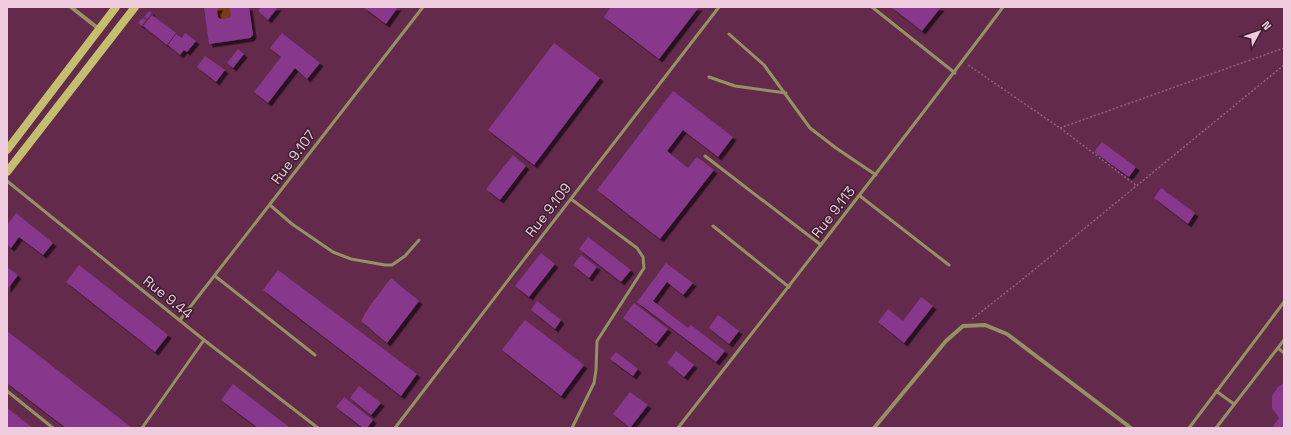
<svg xmlns="http://www.w3.org/2000/svg" width="1291" height="435" viewBox="0 0 1291 435" font-family="'Space Grotesk',sans-serif">
<style>
.green{fill:#7c3a16}
.building{fill:#88388c;filter:url(#shadow)}
.lines{fill:none;stroke-linecap:round;stroke-linejoin:round}
.path{stroke:#94637f;stroke-width:1.5;stroke-dasharray:2 2;stroke-linecap:butt}
.lane{stroke:#949260;stroke-width:3}
.street{stroke:#949260;stroke-width:4}
.secondary{stroke:#c3bf6d;stroke-width:8}
.labels{text-anchor:middle;stroke-width:3;stroke-linejoin:round;paint-order:stroke}
.street-label{font-size:14px;fill:#eecbdd;stroke:#381e2d}
</style>
<defs>
<filter id="shadow"><feDropShadow dx="3.5" dy="3.5" stdDeviation="0" flood-color="#0009"/></filter>
</defs>
<rect width="100%" height="100%" fill="#632a4c"/>
<!-- green -->
<path class="green" d="M220,7H229L231,16L229,18L220,19L218,17L217,11Z"/>
<!-- building -->
<g class="building">
<path d="M204,7H220L217,11L218,17L220,19L229,18L231,16L229,7H249L253,35L250,38L209,44Z"/>
<path d="M261,7H278L268,20L258,11Z"/>
<path d="M363,7H398L386,24Z"/>
<path d="M611,7H699L659,59L604,17Z"/>
<path d="M891,7H941L922,31Z"/>
<path d="M149,11L152,13L147,19L144,17Z"/>
<path d="M152,15L176,33L167,45L143,26Z"/>
<path d="M143,18L146,20L142,26L138,23Z"/>
<path d="M185,33L196,41L187,52L184,50L180,55L168,45L176,34L182,38Z"/>
<path d="M282,33L320,63L307,79L295,68L268,103L254,92L281,57L270,48Z"/>
<path d="M554,43L600,78L534,165L488,130Z"/>
<path d="M238,49L244,54L233,68L227,63Z"/>
<path d="M205,56L225,70L216,82L197,67Z"/>
<path d="M673,91L733,137L718,157L683,130L667,151L688,168L697,157L714,170L660,239L597,190Z"/>
<path d="M1102,142L1136,167L1129,177L1094,152Z"/>
<path d="M513,155L526,166L500,200L486,189Z"/>
<path d="M1161,188L1195,213L1188,224L1154,198Z"/>
<path d="M16,213L53,243L43,255L19,237L11,248L7,245V225Z"/>
<path d="M588,237L631,270L621,282L579,249Z"/>
<path d="M541,253L555,264L529,297L515,286Z"/>
<path d="M581,255L597,267L589,278L573,265Z"/>
<path d="M666,263L693,283L683,295L667,282L653,301L688,328L691,325L725,351L716,362L637,302Z"/>
<path d="M79,265L168,335L155,352L66,282Z"/>
<path d="M7,267L18,275L7,290Z"/>
<path d="M278,270L417,374L401,396L263,290Z"/>
<path d="M391,278L419,301L387,343L361,321L369,307Z"/>
<path d="M921,297L933,306L904,343L878,322L888,309L903,321Z"/>
<path d="M537,301L561,320L555,329L531,310Z"/>
<path d="M634,303L668,329L656,344L623,318Z"/>
<path d="M718,315L739,331L729,344L709,328Z"/>
<path d="M525,320L584,365L561,396L502,350Z"/>
<path d="M7,331L132,428H66L7,383Z"/>
<path d="M676,351L694,365L684,377L667,363Z"/>
<path d="M616,352L638,369L633,376L610,359Z"/>
<path d="M1284,383V428H1276L1273,426L1279,418L1272,408V396L1278,387Z"/>
<path d="M233,384L290,428H258L221,400Z"/>
<path d="M359,386L381,403L371,415L350,398Z"/>
<path d="M630,392L648,405L630,428L613,414Z"/>
<path d="M344,397L373,420L367,428H363L336,407Z"/>
<path d="M7,408L33,428H7Z"/>
</g>
<g class="lines">
<!-- path -->
<g class="path">
<path d="M968,65L1060,128L1137,186"/>
<path d="M1060,128L1284,48"/>
<path d="M972,319L1018,283L1284,65"/>
</g>
<!-- lane -->
<g class="lane">
<path d="M872,7L955,73"/>
<path d="M729,34L764,65L810,128L836,148L876,175"/>
<path d="M709,77L735,86L786,93"/>
<path d="M705,156L821,245"/>
<path d="M7,181L204,340L318,428"/>
<path d="M860,196L949,265"/>
<path d="M571,199L637,248L643,257L644,268L597,341L596,370L594,383L572,428"/>
<path d="M270,205L292,224L333,252L351,259L385,265H392L405,256L419,240"/>
<path d="M713,226L789,287"/>
<path d="M215,276L315,355"/>
<path d="M180,320L423,7"/>
<path d="M1278,348L1284,353"/>
<path d="M7,391L53,428"/>
<path d="M1216,391L1234,404"/>
<path d="M142,428L204,340"/>
<path d="M395,428L512,275L719,7"/>
<path d="M678,428C787,288 897,149 1003,7"/>
<path d="M1189,428L1284,302"/>
<path d="M1216,428L1284,340"/>
</g>
<!-- street -->
<g class="street">
<path d="M71,7L99,29"/>
<path d="M874,428L946,341L963,326L985,325L1007,334L1131,428"/>
</g>
<!-- secondary -->
<g class="secondary">
<path d="M7,150L116,7"/>
<path d="M7,172L135,7"/>
</g>
</g>
<g class="labels">
<!-- street labels -->
<g class="street-label">
<text transform="translate(293 157) rotate(-53)" y="5">Rue 9.107</text>
<text transform="translate(548 210) rotate(-52)" y="5">Rue 9.109</text>
<text transform="translate(833 212) rotate(-52)" y="5">Rue 9.113</text>
<text transform="translate(168 297) rotate(39)" y="5">Rue 9.44</text>
</g>
</g>
<!-- border -->
<rect width="1291" height="435" fill="none" stroke="#eecbdd" stroke-width="16"/>
<!-- north arrow -->
<g transform="translate(1259 32) rotate(50)" stroke="#381e2d" stroke-width="3" paint-order="stroke">
<path d="M0-3L7 15L0 10L-7 15Z" fill="#eecbdd"/>
<text y="-6" font-size="11" font-weight="bold" text-anchor="middle" fill="#eecbdd">N</text>
</g>
</svg>
